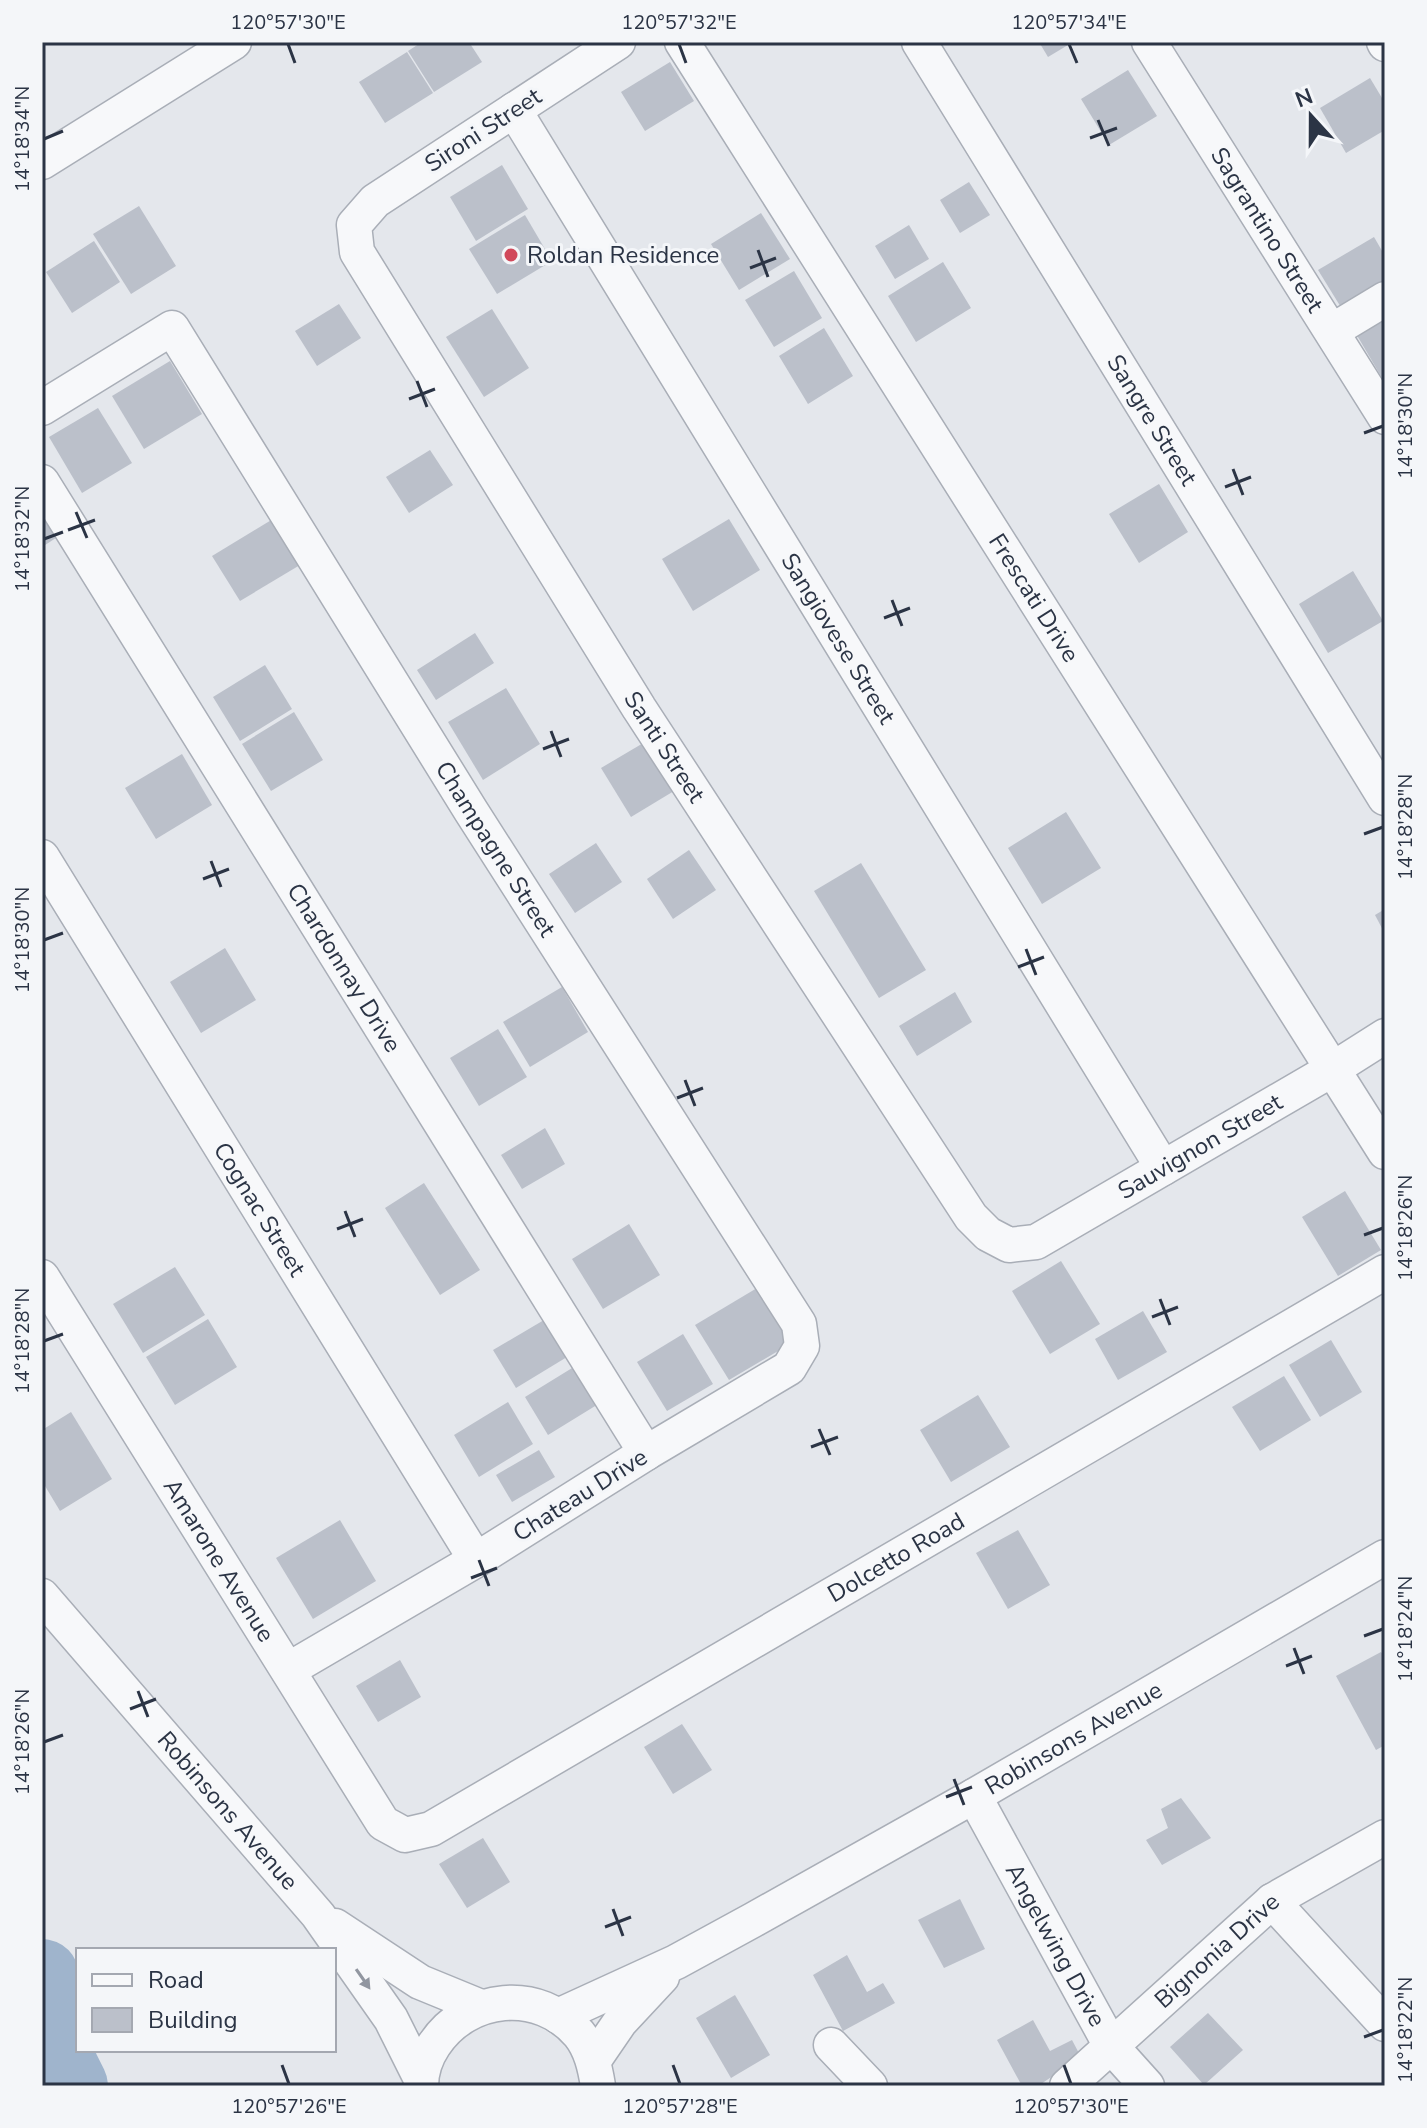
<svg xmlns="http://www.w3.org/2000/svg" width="1427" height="2128" viewBox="0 0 1427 2128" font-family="'Nunito Sans',sans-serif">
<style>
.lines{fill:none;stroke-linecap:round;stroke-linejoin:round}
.river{stroke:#9fb4cc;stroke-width:74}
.building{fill:#bbc0ca}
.minor-casing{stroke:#a9aeb7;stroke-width:37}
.minor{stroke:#f7f8fa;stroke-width:34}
.oneway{fill:#9196a0}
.ticks{fill:none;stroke:#2b3445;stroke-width:3}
.poi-dot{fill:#d1495b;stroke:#f4f6f9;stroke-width:3}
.labels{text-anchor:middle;stroke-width:6;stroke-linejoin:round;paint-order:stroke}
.street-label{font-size:24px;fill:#2b3445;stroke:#f4f6f9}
.poi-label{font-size:24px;fill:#2b3445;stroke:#f4f6f9;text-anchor:start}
.neatline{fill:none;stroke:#2b3445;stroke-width:3}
.ticks-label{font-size:20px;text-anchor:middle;fill:#2b3445}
</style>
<rect width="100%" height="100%" fill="#e4e7ec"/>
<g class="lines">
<!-- river -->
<path class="river" d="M42,1976L61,2066L71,2086"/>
</g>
<!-- building -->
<g class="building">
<path d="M422,42H469L482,62L434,92L408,51Z"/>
<path d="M1039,42H1073L1048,57Z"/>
<path d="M407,52L433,93L385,123L359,82Z"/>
<path d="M670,62L694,101L645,131L621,92Z"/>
<path d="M1128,70L1157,116L1109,145L1081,99Z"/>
<path d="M1370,78L1385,103V130L1346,153L1320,108Z"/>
<path d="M502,165L528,209L476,241L450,197Z"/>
<path d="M969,182L990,215L960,233L940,200Z"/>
<path d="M139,206L176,266L131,294L93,234Z"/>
<path d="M761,213L790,259L739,290L711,244Z"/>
<path d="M525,215L552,261L497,294L469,249Z"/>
<path d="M909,225L929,259L895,279L875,246Z"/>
<path d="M1374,237L1385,256V284L1342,309L1318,270Z"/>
<path d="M94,241L120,282L72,313L46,272Z"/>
<path d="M943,262L971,308L916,342L888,296Z"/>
<path d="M794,271L822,318L774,347L745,300Z"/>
<path d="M339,304L361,338L317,366L295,331Z"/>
<path d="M492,309L529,368L484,397L446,337Z"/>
<path d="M1385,315V383L1355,332Z"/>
<path d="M824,328L853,376L808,404L779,356Z"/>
<path d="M170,361L202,414L144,449L112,396Z"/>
<path d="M98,408L132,463L82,493L49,437Z"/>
<path d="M430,450L453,485L409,513L386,477Z"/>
<path d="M1159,484L1188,532L1139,563L1109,514Z"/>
<path d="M42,507L59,536L42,547Z"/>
<path d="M273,519L300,565L240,601L212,556Z"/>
<path d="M729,519L760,570L693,611L662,559Z"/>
<path d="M1353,571L1383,621L1328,653L1299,604Z"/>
<path d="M475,633L494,663L436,700L417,670Z"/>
<path d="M265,665L292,709L240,741L213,697Z"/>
<path d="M506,688L540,744L483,780L448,722Z"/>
<path d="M294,712L323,760L271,791L242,744Z"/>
<path d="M645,742L674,791L631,817L601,768Z"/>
<path d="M182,754L212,805L156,839L125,788Z"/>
<path d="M1066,812L1101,868L1042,904L1008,848Z"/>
<path d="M596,843L622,882L575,913L549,874Z"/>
<path d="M689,850L716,890L673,919L647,879Z"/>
<path d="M861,863L926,970L879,998L814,891Z"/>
<path d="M1385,909V934L1375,915Z"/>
<path d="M225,948L256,1000L201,1033L170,982Z"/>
<path d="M562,987L588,1032L530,1067L503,1022Z"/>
<path d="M955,992L972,1022L917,1056L899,1026Z"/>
<path d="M498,1029L527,1077L479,1106L450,1058Z"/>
<path d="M545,1128L565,1164L522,1189L501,1155Z"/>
<path d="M424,1183L480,1270L440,1295L385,1208Z"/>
<path d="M1345,1191L1381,1250L1338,1276L1302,1217Z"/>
<path d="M629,1224L660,1275L603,1309L572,1259Z"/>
<path d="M1061,1261L1100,1324L1050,1354L1012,1291Z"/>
<path d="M175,1267L205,1315L143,1353L113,1304Z"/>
<path d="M757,1288L790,1344L729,1380L695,1325Z"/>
<path d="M1143,1311L1167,1352L1118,1380L1095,1339Z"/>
<path d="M208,1319L237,1367L175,1405L146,1357Z"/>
<path d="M544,1320L567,1357L516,1388L493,1350Z"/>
<path d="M683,1334L713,1384L667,1411L637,1362Z"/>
<path d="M1331,1340L1362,1392L1320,1417L1289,1365Z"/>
<path d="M577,1365L600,1403L548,1435L525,1397Z"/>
<path d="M1284,1376L1311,1420L1260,1451L1232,1407Z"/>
<path d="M978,1395L1010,1447L951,1482L920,1430Z"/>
<path d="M508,1402L533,1444L479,1477L454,1435Z"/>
<path d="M71,1412L112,1479L60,1511L42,1481V1430Z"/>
<path d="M539,1450L555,1477L512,1502L496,1475Z"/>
<path d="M340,1520L376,1581L313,1619L276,1558Z"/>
<path d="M1018,1530L1050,1585L1008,1609L976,1553Z"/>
<path d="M1381,1652L1385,1658V1745L1376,1750L1336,1676Z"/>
<path d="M400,1660L421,1697L378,1722L356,1686Z"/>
<path d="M682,1724L712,1770L673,1794L644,1747Z"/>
<path d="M1181,1798L1211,1838L1162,1865L1146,1840L1168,1828L1161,1809Z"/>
<path d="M483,1838L510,1882L467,1908L439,1864Z"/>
<path d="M960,1899L985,1949L944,1968L918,1920Z"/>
<path d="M847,1955L867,1992L883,1983L895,2003L843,2031L813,1975Z"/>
<path d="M735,1995L770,2055L731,2078L696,2018Z"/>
<path d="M1208,2013L1243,2050L1204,2085L1170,2047Z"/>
<path d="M1033,2020L1050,2051L1072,2040L1081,2057L1038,2086H1022L997,2040Z"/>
</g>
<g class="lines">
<!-- minor casing -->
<g class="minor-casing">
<g id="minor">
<path id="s1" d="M618,42L375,201L354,225L357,252L639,708L971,1217L988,1234L1009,1245L1036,1242L1333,1069L1385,1036"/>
<path id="s2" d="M682,42L1385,1152"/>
<path id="s3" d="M919,42L1385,798"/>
<path id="s4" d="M1149,42L1385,417"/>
<path d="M1384,42L1385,44"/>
<path id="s5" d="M514,110L1163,1168"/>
<path d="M42,162L234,42"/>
<path d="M1332,331L1385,299"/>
<path id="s6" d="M42,408L172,328L471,811L799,1324L802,1346L789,1368L646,1453L476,1560L288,1670"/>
<path id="s7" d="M42,482L646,1453"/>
<path id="s8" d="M42,857L476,1560"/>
<path id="s9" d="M42,1277L383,1823L405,1835L431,1829L1385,1272"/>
<path id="s10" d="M42,1596L318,1915L391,2019L421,2079"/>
<path id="s11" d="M974,1796L1111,2046L1147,2086"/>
<path d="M1272,1901L1385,2024"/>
<path d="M335,1926L420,1982L481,2007"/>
<path id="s12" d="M558,2016L676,1962L753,1920L974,1796L1385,1557"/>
<path d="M831,2045L870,2086"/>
<path d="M594,2060L620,2022L662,1977"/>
<path d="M421,2086C421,2071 426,2057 434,2045C467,1995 539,1987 579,2034C591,2049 595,2067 598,2086"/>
<path id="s13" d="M1067,2086L1272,1901L1385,1837"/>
</g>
</g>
<!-- minor -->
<use href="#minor" class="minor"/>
</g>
<!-- one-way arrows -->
<defs><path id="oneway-solid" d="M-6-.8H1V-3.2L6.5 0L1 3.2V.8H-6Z" transform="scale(2)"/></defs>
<use class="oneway" href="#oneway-solid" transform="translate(363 1979) rotate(55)"/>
<!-- ticks -->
<path class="ticks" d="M288,44L295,63M679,44L686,63M1069,44L1077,63M1098,120L1109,146M1090,138L1117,128M44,139L63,131M758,250L768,277M750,268L776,258M417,381L427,407M409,399L435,389M1364,433L1383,426M1233,469L1243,495M1225,487L1251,477M76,512L87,538M68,530L95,520M44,539L63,532M892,600L902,626M884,618L910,608M551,731L561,757M543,749L569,739M1364,834L1383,827M211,861L221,887M203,879L229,869M44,940L63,933M1026,949L1036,975M1018,967L1044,957M685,1080L695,1106M677,1098L703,1088M345,1211L355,1237M337,1229L363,1219M1364,1235L1383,1228M1160,1299L1170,1325M1152,1317L1178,1307M44,1341L63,1334M819,1429L830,1455M811,1447L838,1437M479,1560L489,1586M471,1578L497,1568M1364,1636L1383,1629M1294,1648L1304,1674M1286,1666L1312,1656M138,1691L148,1717M130,1709L156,1699M44,1742L63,1735M954,1779L964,1805M946,1797L972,1787M613,1909L623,1936M605,1927L631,1917M1364,2037L1383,2030M282,2065L289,2084M673,2065L680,2084M1064,2065L1071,2084"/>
<!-- markers -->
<circle class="poi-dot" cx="511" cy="255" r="8"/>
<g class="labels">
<!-- street labels -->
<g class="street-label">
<text transform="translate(483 130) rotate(-33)" y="8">Sironi Street</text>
<text dy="8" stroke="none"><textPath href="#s4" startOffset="222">Sagrantino Street</textPath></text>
<text dy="8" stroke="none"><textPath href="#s3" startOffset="444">Sangre Street</textPath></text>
<text dy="8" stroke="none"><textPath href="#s2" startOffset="658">Frescati Drive</textPath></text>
<text dy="8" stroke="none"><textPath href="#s5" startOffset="620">Sangiovese Street</textPath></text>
<text dy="8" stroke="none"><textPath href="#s1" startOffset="932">Santi Street</textPath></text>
<text dy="8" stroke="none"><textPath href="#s6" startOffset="766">Champagne Street</textPath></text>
<text dy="8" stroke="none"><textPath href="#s7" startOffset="572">Chardonnay Drive</textPath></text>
<text dy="8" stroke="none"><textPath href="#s1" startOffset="1758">Sauvignon Street</textPath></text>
<text dy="8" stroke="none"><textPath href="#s8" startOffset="414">Cognac Street</textPath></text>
<text transform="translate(580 1495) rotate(-32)" y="8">Chateau Drive</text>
<text dy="8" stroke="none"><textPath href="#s9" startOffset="1234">Dolcetto Road</textPath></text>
<text dy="8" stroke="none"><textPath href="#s9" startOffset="334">Amarone Avenue</textPath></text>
<text dy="8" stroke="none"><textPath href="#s12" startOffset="586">Robinsons Avenue</textPath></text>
<text dy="8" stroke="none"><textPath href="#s10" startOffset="284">Robinsons Avenue</textPath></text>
<text dy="8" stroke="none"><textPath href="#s11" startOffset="170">Angelwing Drive</textPath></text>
<text dy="8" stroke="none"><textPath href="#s13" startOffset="202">Bignonia Drive</textPath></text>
</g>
<!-- poi labels -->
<g class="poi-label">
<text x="527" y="263">Roldan Residence</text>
</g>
</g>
<!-- border -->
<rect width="1427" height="2128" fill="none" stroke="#f4f6f9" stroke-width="88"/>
<!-- legend -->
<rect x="76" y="1948" width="260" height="104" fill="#f4f6f9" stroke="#a4a8b1" stroke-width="2"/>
<rect x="92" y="1974" width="40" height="12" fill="#f7f8fa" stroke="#a4a8b1" stroke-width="2"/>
<text x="148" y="1988" font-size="24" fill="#2b3445">Road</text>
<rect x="92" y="2008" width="40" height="24" fill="#bbc0ca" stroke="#a4a8b1" stroke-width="2"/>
<text x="148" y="2028" font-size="24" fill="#2b3445">Building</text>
<!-- north arrow -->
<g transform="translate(1311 116) rotate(339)" stroke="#f4f6f9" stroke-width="6" paint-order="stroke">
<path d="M0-6L14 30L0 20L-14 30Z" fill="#2b3445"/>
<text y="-12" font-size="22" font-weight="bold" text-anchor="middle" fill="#2b3445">N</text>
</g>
<rect x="44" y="44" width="1339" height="2040" class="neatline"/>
<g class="ticks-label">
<text x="288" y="29">120°57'30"E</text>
<text x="679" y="29">120°57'32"E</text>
<text x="1069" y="29">120°57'34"E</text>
<text transform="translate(22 139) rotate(-90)" y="7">14°18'34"N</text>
<text transform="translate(1405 426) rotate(-90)" y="7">14°18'30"N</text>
<text transform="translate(22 539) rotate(-90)" y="7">14°18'32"N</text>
<text transform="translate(1405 827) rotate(-90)" y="7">14°18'28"N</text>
<text transform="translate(22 940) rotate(-90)" y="7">14°18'30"N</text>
<text transform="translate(1405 1228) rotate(-90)" y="7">14°18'26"N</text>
<text transform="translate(22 1341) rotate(-90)" y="7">14°18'28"N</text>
<text transform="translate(1405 1629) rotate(-90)" y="7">14°18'24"N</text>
<text transform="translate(22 1742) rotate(-90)" y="7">14°18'26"N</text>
<text transform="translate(1405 2030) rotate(-90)" y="7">14°18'22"N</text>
<text x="289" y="2113">120°57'26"E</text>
<text x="680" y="2113">120°57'28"E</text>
<text x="1071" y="2113">120°57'30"E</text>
</g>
</svg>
